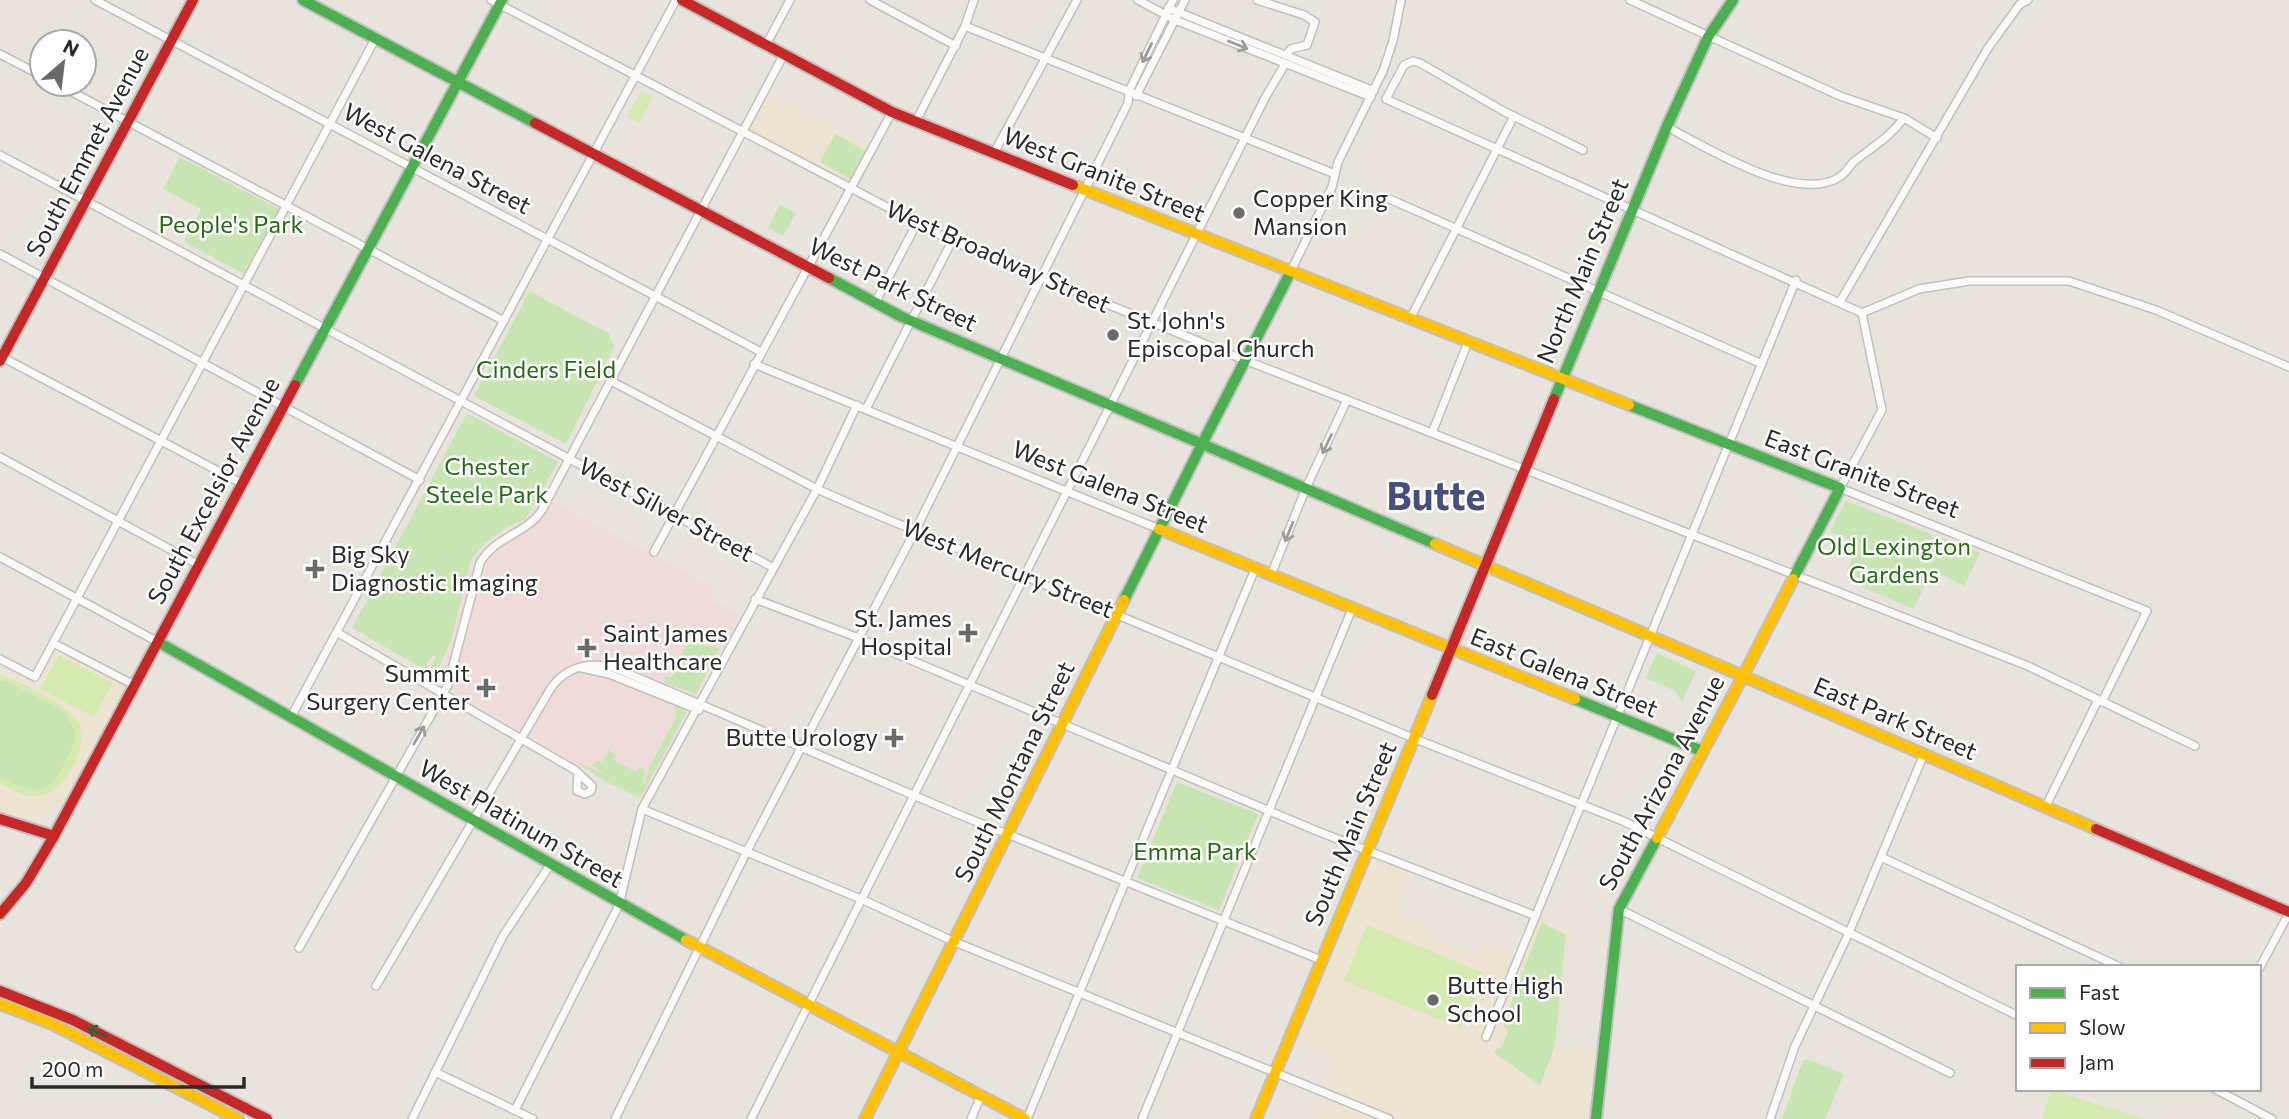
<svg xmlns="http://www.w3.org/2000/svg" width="2289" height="1119" viewBox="0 0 2289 1119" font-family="Commissioner,sans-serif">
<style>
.education{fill:#ece3d1}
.medical{fill:#efdcda}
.green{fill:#c8e6b4}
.pitch{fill:#d4eab0}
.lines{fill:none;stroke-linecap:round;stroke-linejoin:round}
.street-casing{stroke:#c1c0bf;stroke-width:10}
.fast-casing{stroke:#c1c0bf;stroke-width:14}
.slow-casing{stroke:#c1c0bf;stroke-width:14}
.jam-casing{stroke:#c1c0bf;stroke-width:14}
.street{stroke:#fcfbfa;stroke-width:7}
.fast{stroke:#4caf50;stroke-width:10}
.slow{stroke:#ffc107;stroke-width:10}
.jam{stroke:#c62828;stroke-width:10}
.oneway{stroke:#9d9c9c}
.oneway2{stroke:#375f39}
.poi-dot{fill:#6c6a68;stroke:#fff;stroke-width:2.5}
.labels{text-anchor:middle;stroke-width:5;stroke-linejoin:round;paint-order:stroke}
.street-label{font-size:24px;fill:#292929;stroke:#fff}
.poi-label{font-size:24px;fill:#292929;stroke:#fff;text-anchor:start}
.park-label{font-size:24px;fill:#256a15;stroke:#fff}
.town-label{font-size:38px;font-weight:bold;fill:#464f7c;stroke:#fff}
</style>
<rect width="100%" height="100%" fill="#e8e4dd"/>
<!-- education -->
<g class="education">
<path d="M763,93L872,150L850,190L741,132Z"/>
<path d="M57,651L128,688L71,796L38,817L15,818L0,813V667L37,687Z"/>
<path d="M1367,851L1413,869L1395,914L1432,931L1431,936L1476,955L1481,942L1519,957L1536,916L1572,933L1555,1046L1595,1049L1587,1119H1310L1334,1058L1288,1040Z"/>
</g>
<!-- medical -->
<path class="medical" d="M542,496L715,588L710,599L739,614L642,799L604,781L435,679L453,642L468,574L477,555L509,529L527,521Z"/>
<!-- green -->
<g class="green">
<path d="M835,134L866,151L851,179L820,162Z"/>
<path d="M180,157L279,209L245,274L184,242L201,209L163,189Z"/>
<path d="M780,204L796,214L783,236L768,228Z"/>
<path d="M530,291L609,334L614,347L566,444L474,396Z"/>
<path d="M467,413L558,462L525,520L507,527L483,545L471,560L451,641L434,677L428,672L436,658L434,655L426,663L429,667L427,671L352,628Z"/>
<path d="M1846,501L1980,553L1964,586L1933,570L1913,609L1853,583L1847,571L1858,544L1830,531Z"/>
<path d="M668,621L698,637L705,645L720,648L696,694L664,683L666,676L672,677L689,636Z"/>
<path d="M1657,653L1696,671L1682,702L1675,691L1646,678Z"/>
<path d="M0,681H7L64,712L76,732C73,755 56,797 26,789C17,787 8,781 0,777Z"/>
<path d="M675,704L684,708L686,713L640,798L603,780L574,760L608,776L592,766L595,761H603L613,741L610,751L616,754L614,760L636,772L640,767L645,770L643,782L645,785L648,769L676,718Z"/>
<path d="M1177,782L1258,814L1219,910L1137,878Z"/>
<path d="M1542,922L1566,935L1555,1046L1540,1085L1493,1052L1502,1047L1508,1032L1503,1024Z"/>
<path d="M1808,1059L1844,1074L1825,1119H1782L1803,1060Z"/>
</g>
<!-- pitch -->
<g class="pitch">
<path d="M641,91L653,96L639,123L627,117Z"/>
<path d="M59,655L112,683L94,717L40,689Z"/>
<path d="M0,675C17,679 70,706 78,722C90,748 65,794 35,796C22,797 11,789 0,783V777C31,792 47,800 64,764C70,753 75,744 76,732L64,712L7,681H0Z"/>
<path d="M1367,925L1484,973L1461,1028L1344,981Z"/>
<path d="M2051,1090L2145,1119H2042Z"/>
</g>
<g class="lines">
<!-- street casing -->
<g class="street-casing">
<g id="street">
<path d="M95,0L761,352"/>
<path d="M491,0L952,241L1232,355L2028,666L2195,746"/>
<path d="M870,0L956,46"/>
<path d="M1138,0L1175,20L1371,97"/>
<path d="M1257,0L1304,15L1315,22L1307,45L1291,49L1286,55"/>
<path d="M1630,0L1840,96L1904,118L1937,138"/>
<path d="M1168,8L1374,91"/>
<path d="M965,26L1335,174"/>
<path d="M766,45L790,0"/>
<path d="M0,54L42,76"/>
<path d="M57,84L504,321"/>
<path d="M1136,96L1185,0"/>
<path d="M916,121L965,26L974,0"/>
<path d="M1667,127C1706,147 1799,206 1841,176C1847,172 1850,164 1856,160C1874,146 1890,137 1904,118"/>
<path d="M1583,150L1505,112L1420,63L1413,61L1404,65L1386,99L1862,313L1882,410L1840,488L2147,611L2102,702"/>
<path d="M994,153L1077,0"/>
<path d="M0,155L772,567"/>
<path d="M1385,197L1762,364"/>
<path d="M0,254L420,480"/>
<path d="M1290,273L1332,187L1338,162L1383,71L1393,41L1401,0"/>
<path d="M1841,300L1988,48L2020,4L2028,0"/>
<path d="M875,303L916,225"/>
<path d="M1862,313L1919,289L1969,281H2069L2156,310L2289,367"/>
<path d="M1410,319L1514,116"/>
<path d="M0,356L241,483"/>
<path d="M754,364L1159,529"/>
<path d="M611,381L817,489L858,507L1413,738L1623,821L2018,1016"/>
<path d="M866,409L952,241"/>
<path d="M1432,433L1468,342"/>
<path d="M0,457L199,565"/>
<path d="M654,552L892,112"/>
<path d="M0,557L158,642"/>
<path d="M1271,575L1306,488L1347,400"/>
<path d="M755,599L856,637L1317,831L1536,916"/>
<path d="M338,633L575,770L592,786L591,791L585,794L577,791L578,773"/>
<path d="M53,643L136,686"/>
<path d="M0,659L35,677L375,39"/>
<path d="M582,668L609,674L699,710"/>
<path d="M291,717L676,0"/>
<path d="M2046,806L2098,700"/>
<path d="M642,809L861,899L955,942L1389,1119"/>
<path d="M1881,857L2120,967"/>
<path d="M1619,909L1950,1073"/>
<path d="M299,948L448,685L480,563C495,536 527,534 542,510L784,54"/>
<path d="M2259,969L2289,913"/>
<path d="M376,986L551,688C569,663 596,661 622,671L960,815L1321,960"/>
<path d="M1486,1037L1796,280"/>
<path d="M435,1072L533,1119"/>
<path d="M2215,1089L2272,1119"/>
<path d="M515,1110L619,905L642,809L817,489L857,405"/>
<path d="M412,1119L503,936L550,865"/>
<path d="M615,1119L746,853L915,531L1128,103L1129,91L1173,0"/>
<path d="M751,1119L1265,98L1285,64"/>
<path d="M971,1119L981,1096"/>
<path d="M1027,1119L1255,569"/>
<path d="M1142,1119L1352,609"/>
<path d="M1770,1119L1795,1046L1848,935L1924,754"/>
</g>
</g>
<!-- fast casing -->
<g class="fast-casing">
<g id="fast">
<path d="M303,0L535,123"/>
<path d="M829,278L902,317L1202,444L1290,273"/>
<path d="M295,385L502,0"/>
<path d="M1554,399L1668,124L1708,37L1733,0"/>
<path d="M1629,405L1840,488L1793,579"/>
<path d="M1124,600L1202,444L1435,544"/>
<path d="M158,642L686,940"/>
<path d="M1575,699L1702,751"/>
<path d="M1596,1119L1619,909L1657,838"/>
</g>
</g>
<!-- slow casing -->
<g class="slow-casing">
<g id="slow">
<path d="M1073,185L1629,405"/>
<path d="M1159,529L1575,699"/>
<path d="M1435,544L1743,676L1657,838"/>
<path d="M1793,579L1743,676L2096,829"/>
<path d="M686,940L1025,1119"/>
<path d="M0,1004L52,1024L238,1119"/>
<path d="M865,1119L1124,600"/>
<path d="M1256,1119L1432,695"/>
</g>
</g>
<!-- jam casing -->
<g class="jam-casing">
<g id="jam">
<path d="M682,0L892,112L1073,185"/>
<path d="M535,123L829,278"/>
<path d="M0,361L193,0"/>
<path d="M1432,695L1554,399"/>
<path d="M0,819L54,836"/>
<path d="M2096,829L2289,912"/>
<path d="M0,914L26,883L54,836L295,385"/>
<path d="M0,991L73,1020L245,1108"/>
<path d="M245,1108L267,1119"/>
</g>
</g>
<!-- street -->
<use href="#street" class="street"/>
<!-- fast -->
<use href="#fast" class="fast"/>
<!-- slow -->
<use href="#slow" class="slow"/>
<!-- jam -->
<use href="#jam" class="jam"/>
</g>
<!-- one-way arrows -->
<defs><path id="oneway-shaft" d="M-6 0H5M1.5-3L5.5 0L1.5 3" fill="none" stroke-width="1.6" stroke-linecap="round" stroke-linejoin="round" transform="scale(1.75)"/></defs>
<g class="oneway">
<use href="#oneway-shaft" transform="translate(1238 45) rotate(22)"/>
<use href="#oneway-shaft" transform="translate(1147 53) rotate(116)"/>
<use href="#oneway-shaft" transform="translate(1327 444) rotate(115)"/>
<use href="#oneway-shaft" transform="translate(1289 532) rotate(112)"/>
<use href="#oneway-shaft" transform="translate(419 735) rotate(-60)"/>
</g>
<use class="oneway2" href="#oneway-shaft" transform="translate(97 1032) rotate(-154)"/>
<!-- markers -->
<g class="poi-dot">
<circle cx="1239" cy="213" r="7"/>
<circle cx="1113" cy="335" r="7"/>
<path d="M311.5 558.5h7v7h7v7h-7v7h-7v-7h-7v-7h7z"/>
<path d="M964.5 622.5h7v7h7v7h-7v7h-7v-7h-7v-7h7z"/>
<path d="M583.5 637.5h7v7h7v7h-7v7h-7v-7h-7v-7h7z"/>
<path d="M482.5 677.5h7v7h7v7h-7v7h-7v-7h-7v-7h7z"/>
<path d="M890.5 727.5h7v7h7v7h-7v7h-7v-7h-7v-7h7z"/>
<circle cx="1433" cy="1000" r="7"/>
</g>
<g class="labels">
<!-- street labels -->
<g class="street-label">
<text transform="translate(88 152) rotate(-62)" y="8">South Emmet Avenue</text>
<text transform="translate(437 159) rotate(28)" y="8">West Galena Street</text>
<text transform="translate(1104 175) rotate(22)" y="8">West Granite Street</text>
<text transform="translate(998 257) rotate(24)" y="8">West Broadway Street</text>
<text transform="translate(1583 271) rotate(-67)" y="8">North Main Street</text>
<text transform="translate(893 285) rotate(26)" y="8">West Park Street</text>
<text transform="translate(1862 474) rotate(21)" y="8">East Granite Street</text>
<text transform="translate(1110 487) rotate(22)" y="8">West Galena Street</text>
<text transform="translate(214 491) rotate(-62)" y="8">South Excelsior Avenue</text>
<text transform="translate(666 510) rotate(28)" y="8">West Silver Street</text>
<text transform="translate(1008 569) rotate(22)" y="8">West Mercury Street</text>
<text transform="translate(1564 673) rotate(22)" y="8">East Galena Street</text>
<text transform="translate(1895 719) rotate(23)" y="8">East Park Street</text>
<text transform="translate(1015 772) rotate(-64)" y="8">South Montana Street</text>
<text transform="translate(1662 783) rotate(-62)" y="8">South Arizona Avenue</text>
<text transform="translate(521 824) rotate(30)" y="8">West Platinum Street</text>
<text transform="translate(1351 834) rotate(-67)" y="8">South Main Street</text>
</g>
<!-- poi labels -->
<g class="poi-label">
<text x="1253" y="207">Copper King<tspan x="1253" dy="28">Mansion</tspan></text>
<text x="1127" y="329">St. John's<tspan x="1127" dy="28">Episcopal Church</tspan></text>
<text x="331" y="563">Big Sky<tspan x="331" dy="28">Diagnostic Imaging</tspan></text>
<text x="952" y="627" text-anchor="end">St. James<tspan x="952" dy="28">Hospital</tspan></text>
<text x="603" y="642">Saint James<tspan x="603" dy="28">Healthcare</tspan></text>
<text x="470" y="682" text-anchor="end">Summit<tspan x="470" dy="28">Surgery Center</tspan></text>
<text x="878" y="746" text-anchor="end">Butte Urology</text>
<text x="1447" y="994">Butte High<tspan x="1447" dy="28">School</tspan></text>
</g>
<!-- park labels -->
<g class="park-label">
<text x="231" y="233">People's Park</text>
<text x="546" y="378">Cinders Field</text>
<text x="487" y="475">Chester<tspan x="487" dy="28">Steele Park</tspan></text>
<text x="1894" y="555">Old Lexington<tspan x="1894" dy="28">Gardens</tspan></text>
<text x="1195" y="860">Emma Park</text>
</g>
<!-- town labels -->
<g class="town-label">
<text x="1436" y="510">Butte</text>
</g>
</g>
<!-- legend -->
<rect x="2016" y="965" width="245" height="126" fill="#ffffff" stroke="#a9a9a9" stroke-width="2"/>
<rect x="2030" y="988" width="35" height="10" fill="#4caf50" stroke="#a9a9a9" stroke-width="2"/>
<text x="2079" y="1000" font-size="21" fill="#292929">Fast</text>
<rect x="2030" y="1023" width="35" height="10" fill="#ffc107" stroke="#a9a9a9" stroke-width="2"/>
<text x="2079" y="1035" font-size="21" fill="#292929">Slow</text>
<rect x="2030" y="1058" width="35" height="10" fill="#c62828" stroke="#a9a9a9" stroke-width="2"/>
<text x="2079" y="1070" font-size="21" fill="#292929">Jam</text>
<!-- north arrow -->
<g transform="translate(63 63) rotate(28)"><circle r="33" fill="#ffffff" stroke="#a9a9a9" stroke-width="2"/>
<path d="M0-5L12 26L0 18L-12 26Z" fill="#6c6a68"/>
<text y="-10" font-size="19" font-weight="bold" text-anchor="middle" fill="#292929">N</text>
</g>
<!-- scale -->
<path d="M32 1077v10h212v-10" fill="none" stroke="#292929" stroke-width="3.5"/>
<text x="42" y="1077" font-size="21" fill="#292929" stroke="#ffffff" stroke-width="5" paint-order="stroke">200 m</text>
</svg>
